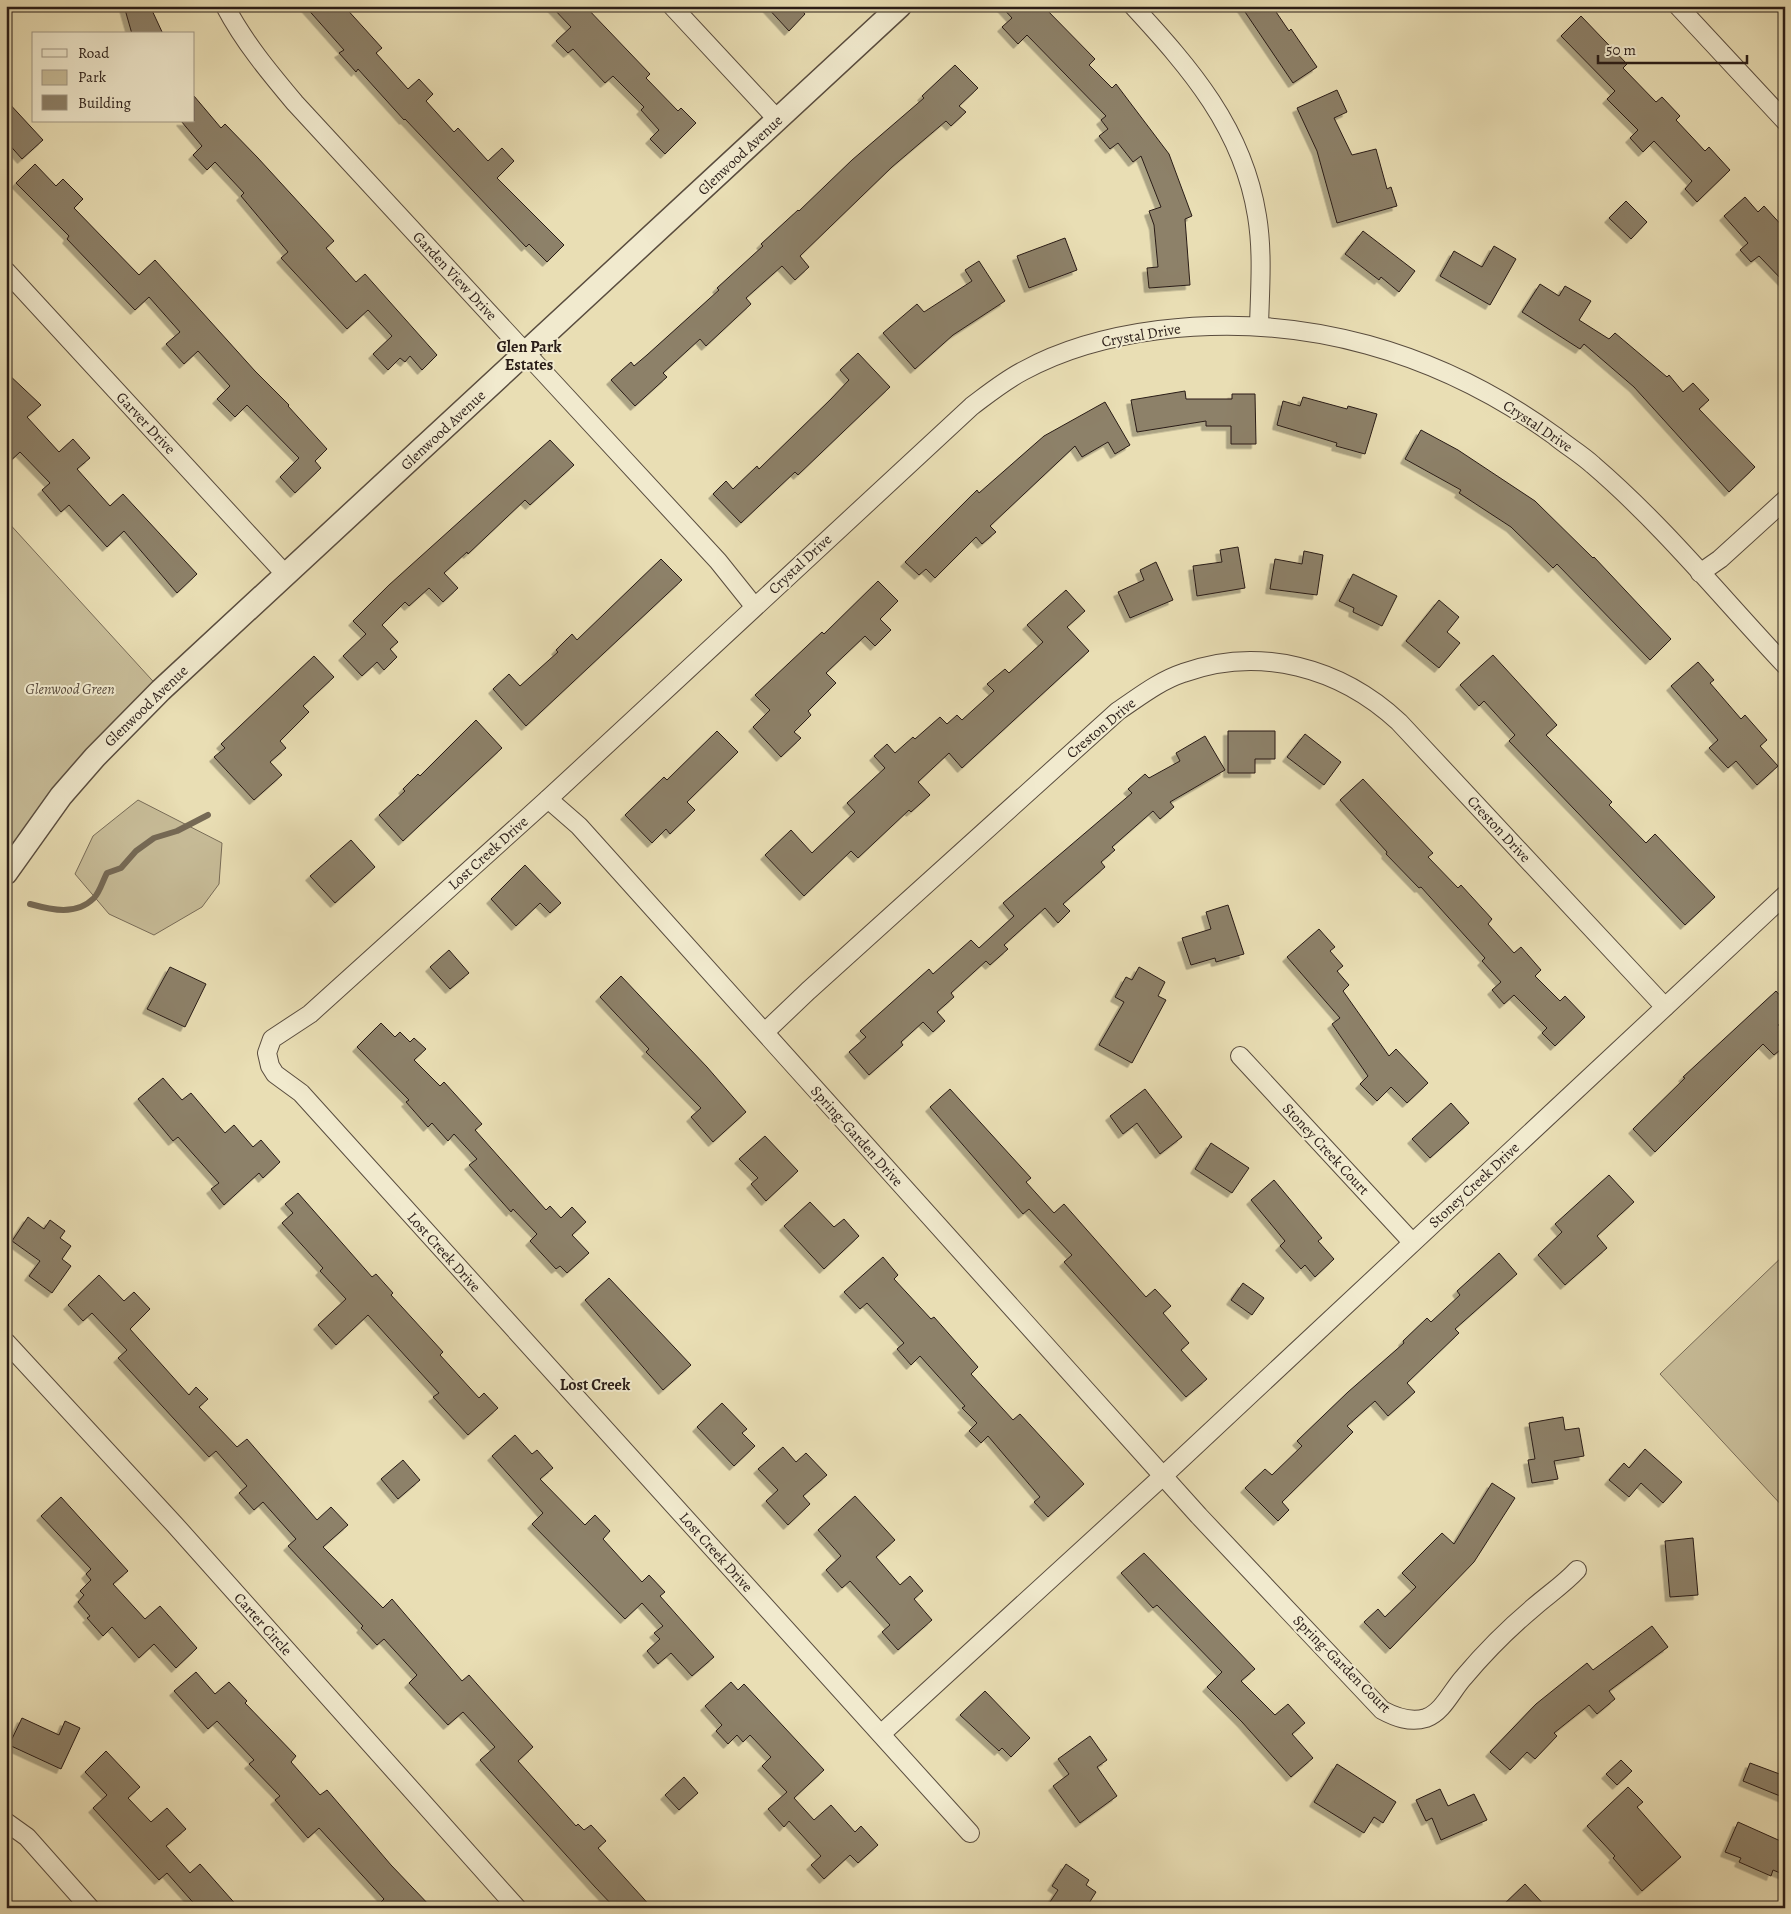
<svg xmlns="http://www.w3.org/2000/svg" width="1791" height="1914" viewBox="0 0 1791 1914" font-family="Alegreya,serif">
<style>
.green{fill:#c8bd99;stroke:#786c58}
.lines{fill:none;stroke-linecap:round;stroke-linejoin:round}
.stream{stroke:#756955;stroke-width:6}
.building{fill:#8d8169;stroke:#291c17;filter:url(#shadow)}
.minor-casing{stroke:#594c3e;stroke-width:20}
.tertiary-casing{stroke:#594c3e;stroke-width:25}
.minor{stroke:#f1eace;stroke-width:18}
.tertiary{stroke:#f1eace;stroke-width:22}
.labels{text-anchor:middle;stroke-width:4;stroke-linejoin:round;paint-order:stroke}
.street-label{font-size:15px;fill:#291c17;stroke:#f1eace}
.park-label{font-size:15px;font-style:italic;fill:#594c3e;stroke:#f1eace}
.neighbourhood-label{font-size:16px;font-weight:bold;fill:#291c17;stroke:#f1eace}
</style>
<defs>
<filter id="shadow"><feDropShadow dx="-4.5" dy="4.5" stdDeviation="0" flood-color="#0004"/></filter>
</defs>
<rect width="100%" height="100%" fill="#e9deb4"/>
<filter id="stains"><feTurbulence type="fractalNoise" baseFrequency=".004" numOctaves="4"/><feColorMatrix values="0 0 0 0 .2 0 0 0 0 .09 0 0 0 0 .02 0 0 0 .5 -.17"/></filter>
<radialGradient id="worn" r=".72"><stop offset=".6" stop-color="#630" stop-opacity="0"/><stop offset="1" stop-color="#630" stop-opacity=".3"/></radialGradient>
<!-- green -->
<g class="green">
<path d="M6,520L161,690L6,873Z"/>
<path d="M138,800L222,843L219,884L202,907L154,935L109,914L75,874L93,836Z"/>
<path d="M1785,1254V1509L1660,1374Z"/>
</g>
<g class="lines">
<!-- stream -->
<path class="stream" d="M30,904C52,910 76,916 94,898C100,892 103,880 107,873L121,868L136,851L154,838L177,831L208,815"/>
</g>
<!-- building -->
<g class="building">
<path d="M124,6H150L163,34H132Z"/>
<path d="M305,6H344L382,48L376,53L408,89L419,79L433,94L426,101L454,132L458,128L488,161L502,148L514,161L497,178L564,245L547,262L529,244L526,247L405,119L404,120L358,69L356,72L339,53L344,50Z"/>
<path d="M551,6H585L650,74L646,78L678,111L681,108L696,123L665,154L650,139L659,130L641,110L644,107L613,76L605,83L573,49L568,53L556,41L571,27Z"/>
<path d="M766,6H798L805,14L789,31Z"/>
<path d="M1001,6H1043L1095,59L1089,65L1112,88L1116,84L1169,154L1192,216L1185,219L1190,285L1149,288L1147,268L1158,267L1154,225L1149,211L1161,207L1141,156L1133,162L1118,143L1110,149L1099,136L1108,129L1101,120L1106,116L1027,35L1018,44L1002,27L1012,18Z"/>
<path d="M1241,6H1272L1289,31L1291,29L1317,67L1293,83Z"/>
<path d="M1581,16L1627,64L1623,68L1656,102L1662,97L1680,116L1676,120L1705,151L1709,147L1730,170L1697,202L1685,189L1692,181L1654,141L1643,152L1630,138L1638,130L1607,99L1615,91L1561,36Z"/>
<path d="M955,65L978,88L959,106L966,112L951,126L946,121L892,167L800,256L809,267L795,280L782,266L746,298L751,304L706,346L700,339L663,373L667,377L635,406L611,380L631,362L634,366L647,355L719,290L717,288L763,246L761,244L798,210L799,211L852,160L924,98L922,96Z"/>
<path d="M1337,90L1347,112L1334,118L1352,155L1376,149L1387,189L1391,187L1397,206L1337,223L1317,151L1297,108Z"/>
<path d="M194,96L221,128L225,124L258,158L334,241L326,248L356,282L365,274L437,355L422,370L410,356L405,362L400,358L388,370L373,354L392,336L368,310L347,329L281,258L288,252L241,196L244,193L215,162L207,170L193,155L202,146L181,121H194Z"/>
<path d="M6,100L43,140L22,159L6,141Z"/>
<path d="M35,164L56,186L63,179L83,199L74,208L139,275L155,260L255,371L289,405L288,406L327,449L315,461L321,468L295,493L280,477L299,458L247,405L235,417L217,399L230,386L198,351L184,364L166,344L180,332L149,297L135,310L67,239L69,236L16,183Z"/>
<path d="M1745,197L1758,212L1764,206L1785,229V283L1759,256L1751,262L1740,250L1748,243L1724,216Z"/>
<path d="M1626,201L1647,222L1631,239L1609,218Z"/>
<path d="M1363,231L1415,271L1399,292L1381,277L1379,280L1345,254Z"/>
<path d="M1065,238L1077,270L1029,288L1017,256Z"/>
<path d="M1494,246L1516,259L1490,305L1440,276L1454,251L1482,267Z"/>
<path d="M979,261L1005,301L953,335L915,369L883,333L917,304L924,312L972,281L965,270Z"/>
<path d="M1540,284L1559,296L1565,286L1591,301L1579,320L1609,339L1615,333L1667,377L1669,375L1683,392L1693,383L1709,400L1699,409L1755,467L1729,492L1634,387L1584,344L1580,349L1522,312Z"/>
<path d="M858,353L890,387L798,475L795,472L741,523L713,494L726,481L733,489L757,466L759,469L831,399L849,380L840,370Z"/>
<path d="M6,372L41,405L27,417L59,452L73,439L90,458L77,469L110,506L123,494L197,574L177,593L124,531L107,547L69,505L61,512L42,490L50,483L20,452L6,465Z"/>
<path d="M1185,391L1186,399H1232V394H1255L1256,444H1231V426H1206V421L1137,432L1131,400Z"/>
<path d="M1303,397L1347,409L1348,406L1377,414L1365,454L1336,446L1337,443L1277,425L1283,401L1300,406Z"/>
<path d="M1105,402L1130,445L1115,454L1108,442L1082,457L1075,446L990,526L996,532L982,544L976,537L935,578L926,569L919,575L905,562L977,490L979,493L1044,436Z"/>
<path d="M1421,430L1458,450L1535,501L1593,558L1594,557L1671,639L1650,660L1557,564L1553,568L1511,527L1459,493L1461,490L1405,459Z"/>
<path d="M550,440L574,465L530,505L525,500L468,554L467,552L444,573L458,588L443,602L429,588L409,606L405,602L382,625L398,642L390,649L397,657L384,670L377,662L362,676L343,656L366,634L353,621L389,585Z"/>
<path d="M1238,547L1245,588L1197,596L1193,566L1222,562L1220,550Z"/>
<path d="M1304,551L1323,555L1317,595L1270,589L1275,559L1302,564Z"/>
<path d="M661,559L682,580L526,726L493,689L509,674L520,686L558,652L556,650L572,634L577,640Z"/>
<path d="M1156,562L1173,600L1130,618L1118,592L1144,580L1140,570Z"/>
<path d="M1353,574L1397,596L1382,626L1353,612L1354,608L1339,601Z"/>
<path d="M878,581L898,601L880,619L891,630L875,646L865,636L826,673L836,683L808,711L811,715L794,732L801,738L781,757L753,727L770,710L755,695L822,632L824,634Z"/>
<path d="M1066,590L1085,611L1067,627L1089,651L962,768L949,753L918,782L930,795L911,812L909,810L858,858L851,851L804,896L765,855L791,830L812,853L855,812L847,803L885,768L874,756L887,744L895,753L913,737L915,739L940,717L947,724L957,715L962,720L994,691L987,684L1005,669L1009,673L1043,642L1027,625Z"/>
<path d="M1439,600L1459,617L1447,632L1460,643L1439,668L1406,641Z"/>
<path d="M1493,655L1557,725L1546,735L1612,802L1609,805L1646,843L1655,834L1715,897L1685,925L1509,741L1515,735L1484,701L1479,706L1460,685Z"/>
<path d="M314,656L334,677L303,706L309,712L280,741L286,748L270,762L282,775L254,800L214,757L225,748L221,744Z"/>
<path d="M1698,662L1714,680L1710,683L1741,719L1745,715L1767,740L1760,746L1778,766L1757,785L1736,761L1728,768L1709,748L1718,740L1671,686Z"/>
<path d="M476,720L502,748L403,841L379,815L405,791L403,789L418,774L420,776Z"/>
<path d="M717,731L738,752L687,802L695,810L670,834L666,829L652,843L625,815L664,777L667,780Z"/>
<path d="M1228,731H1275V759H1255V773H1228Z"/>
<path d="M1305,734L1341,762L1324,785L1287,757Z"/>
<path d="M1205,736L1225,770L1170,802L1174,807L1160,819L1153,811L1112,847L1115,850L1101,862L1105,867L1063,904L1070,911L1058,923L1045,908L1004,945L1008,949L990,965L986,961L951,993L954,997L937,1012L945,1021L933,1032L923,1022L901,1042L903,1045L869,1075L849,1052L866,1037L860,1031L929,969L933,974L971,940L979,948L1014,916L1003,903L1132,793L1128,789L1145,774L1149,778L1180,761L1176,753Z"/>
<path d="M1363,779L1433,853L1428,857L1458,888L1461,885L1492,919L1488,924L1514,953L1521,947L1541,970L1535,976L1560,1001L1565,996L1585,1017L1555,1046L1542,1033L1547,1028L1514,995L1504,1004L1492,990L1501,982L1482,961L1485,958L1421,887L1419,888L1386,854L1387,852L1340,800Z"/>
<path d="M351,840L375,867L335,903L310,876Z"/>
<path d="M525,865L561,903L550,913L540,903L516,926L491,899Z"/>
<path d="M1228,905L1244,954L1216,962L1215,958L1191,965L1182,938L1211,929L1206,912Z"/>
<path d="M1319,929L1335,947L1330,951L1343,966L1337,971L1349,985L1343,991L1389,1056L1396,1049L1428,1083L1407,1103L1391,1087L1377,1101L1360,1084L1368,1076L1332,1024L1340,1018L1287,957Z"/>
<path d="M449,950L469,973L450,989L430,967Z"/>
<path d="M170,967L206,984L185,1027L147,1009Z"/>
<path d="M1139,967L1165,982L1158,996L1166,1000L1132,1063L1099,1045L1124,1002L1115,997L1126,977L1132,980Z"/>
<path d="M621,976L707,1067L746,1112L713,1142L691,1117L701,1108L646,1052L649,1049L600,997Z"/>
<path d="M1776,991L1785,1001V1019L1778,1025L1785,1031V1046L1774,1055L1763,1044L1655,1152L1633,1129L1685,1078L1683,1077Z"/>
<path d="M381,1023L395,1037L400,1032L410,1042L414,1038L426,1049L414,1060L440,1086L444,1082L482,1124L475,1130L546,1210L550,1206L561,1218L572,1207L586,1222L572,1235L589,1253L567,1273L560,1266L556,1269L530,1241L537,1234L513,1209L511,1212L469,1165L477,1159L454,1134L448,1141L432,1123L428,1127L406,1102L409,1100L357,1047Z"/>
<path d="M163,1078L182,1100L191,1093L225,1133L234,1125L253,1147L261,1140L280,1162L263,1178L259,1173L224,1205L211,1189L219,1183L178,1137L173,1141L138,1099Z"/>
<path d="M950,1089L1031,1178L1026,1182L1054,1213L1064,1204L1146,1297L1155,1289L1171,1306L1163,1313L1189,1343L1181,1350L1207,1379L1186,1397L1064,1262L1072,1255L1029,1209L1023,1214L930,1107Z"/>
<path d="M1145,1089L1182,1137L1160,1154L1137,1123L1123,1134L1110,1116Z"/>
<path d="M1451,1103L1469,1123L1430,1158L1412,1139Z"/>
<path d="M765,1136L798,1171L766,1201L751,1184L758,1178L739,1159Z"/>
<path d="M1211,1143L1249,1168L1232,1193L1195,1169Z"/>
<path d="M1609,1175L1634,1202L1597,1236L1607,1248L1565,1285L1538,1255L1562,1232L1555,1224Z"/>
<path d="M1274,1180L1322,1238L1318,1241L1334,1259L1315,1277L1305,1265L1301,1269L1280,1246L1285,1241L1251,1200Z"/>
<path d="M298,1193L372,1277L376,1274L393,1293L391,1295L443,1352L440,1355L479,1398L484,1393L498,1408L468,1435L433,1397L439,1393L368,1315L336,1345L318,1325L346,1299L320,1271L323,1268L282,1223L293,1213L285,1204Z"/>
<path d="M810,1202L834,1227L844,1219L859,1236L824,1269L784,1226Z"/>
<path d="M28,1217L44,1229L50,1220L65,1231L60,1238L71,1246L62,1259L71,1266L52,1293L29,1276L40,1261L12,1241Z"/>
<path d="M1499,1253L1517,1274L1455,1329L1459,1333L1407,1383L1415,1392L1388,1416L1375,1401L1347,1426L1353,1432L1282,1502L1289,1510L1278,1521L1245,1488L1265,1469L1272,1475L1302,1446L1297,1441L1348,1392L1404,1343L1403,1341L1427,1318L1431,1322L1460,1295L1457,1291Z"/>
<path d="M883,1257L898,1275L894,1279L931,1319L934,1317L978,1367L971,1374L1013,1420L1020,1414L1084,1484L1048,1517L1034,1502L1040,1497L988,1436L981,1443L969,1431L977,1423L962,1408L965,1406L920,1356L911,1365L897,1349L904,1343L867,1303L860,1309L844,1292Z"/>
<path d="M99,1275L124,1301L134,1292L150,1309L130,1329L189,1395L196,1387L208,1399L199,1407L237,1447L247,1439L317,1520L331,1507L348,1525L323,1547L383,1608L392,1599L462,1681L469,1675L484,1692L533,1747L518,1761L576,1826L578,1824L584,1830L591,1825L606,1841L598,1848L652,1908H615L595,1887L480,1760L495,1747L463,1712L448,1725L409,1683L417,1675L384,1639L377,1645L361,1628L363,1626L288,1546L296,1539L263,1502L254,1510L239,1493L247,1486L216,1451L209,1457L118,1358L127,1350L92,1313L83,1321L68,1305Z"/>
<path d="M609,1278L691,1365L663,1390L585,1300Z"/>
<path d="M1243,1283L1264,1298L1252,1315L1231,1300Z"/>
<path d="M722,1403L747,1429L742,1433L755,1446L734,1466L697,1427Z"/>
<path d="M1563,1417L1565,1430L1579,1428L1584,1456L1554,1461L1558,1479L1532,1483L1528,1460L1535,1459L1529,1423Z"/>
<path d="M515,1435L532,1454L537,1450L553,1468L540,1479L585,1525L595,1515L610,1531L603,1539L642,1582L649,1575L665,1592L660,1596L714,1657L692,1676L671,1653L658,1664L647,1651L660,1639L654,1633L663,1626L642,1603L625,1619L532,1524L543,1513L492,1456Z"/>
<path d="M783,1447L796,1462L806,1453L827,1475L803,1496L810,1504L788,1525L766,1501L778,1490L758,1469Z"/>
<path d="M1645,1449L1682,1482L1663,1503L1641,1483L1629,1497L1609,1480L1624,1463L1629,1468Z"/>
<path d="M403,1460L420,1480L398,1499L381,1479Z"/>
<path d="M1492,1483L1515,1498L1474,1562L1390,1649L1364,1622L1378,1609L1385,1617L1416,1587L1402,1573L1442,1533L1454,1544Z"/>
<path d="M855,1496L895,1540L876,1557L900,1585L910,1576L923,1591L914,1599L932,1620L898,1650L882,1632L890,1625L850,1581L842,1588L826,1570L841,1556L818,1530Z"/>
<path d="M61,1497L128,1571L113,1584L145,1619L160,1606L197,1648L176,1668L154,1644L139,1658L112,1627L103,1636L87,1618L90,1616L78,1602L84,1595L80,1591L91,1580L86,1574L91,1569L41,1516Z"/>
<path d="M1693,1538L1698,1595L1670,1597L1665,1541Z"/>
<path d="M1144,1553L1255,1669L1241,1681L1275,1715L1288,1704L1305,1723L1292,1734L1313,1758L1291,1777L1242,1722L1207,1687L1222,1672L1157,1605L1153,1608L1121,1573Z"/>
<path d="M1652,1626L1668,1647L1609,1691L1615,1699L1597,1714L1589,1705L1554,1733L1557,1736L1535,1759L1527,1752L1510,1770L1490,1752L1536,1704L1587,1663L1593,1670Z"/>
<path d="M196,1672L215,1694L229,1682L247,1701L245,1703L296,1756L291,1762L320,1795L327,1790L391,1865L432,1908H375L384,1899L319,1828L308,1838L275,1800L280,1796L249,1764L254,1760L217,1721L208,1729L174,1691Z"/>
<path d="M731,1682L738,1690L744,1684L824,1770L794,1798L814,1820L831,1805L855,1832L861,1826L878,1845L858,1863L850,1855L824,1879L811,1865L821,1856L789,1821L784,1827L768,1809L787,1792L762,1766L771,1757L750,1735L743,1742L737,1735L728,1744L716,1731L722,1725L705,1706Z"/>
<path d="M985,1691L1030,1738L1011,1757L1002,1748L999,1751L960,1715Z"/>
<path d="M22,1718L59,1735L65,1721L80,1728L61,1769L9,1745Z"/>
<path d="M1090,1736L1107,1760L1097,1767L1117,1796L1080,1823L1053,1786L1069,1774L1058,1759Z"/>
<path d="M106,1751L140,1787L128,1798L151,1822L167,1808L186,1829L166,1846L190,1873L200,1864L239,1908H198L167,1873L159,1880L93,1808L107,1795L85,1772Z"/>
<path d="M1621,1760L1632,1771L1617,1785L1606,1774Z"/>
<path d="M1750,1763L1785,1776V1798L1743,1781Z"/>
<path d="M1337,1764L1396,1802L1383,1823L1374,1817L1364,1833L1314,1802Z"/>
<path d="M684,1777L698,1793L679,1810L665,1795Z"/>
<path d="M1628,1787L1643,1802L1637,1807L1681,1857L1642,1891L1613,1858L1615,1856L1587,1826Z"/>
<path d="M1440,1789L1448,1806L1474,1794L1487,1820L1441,1840L1432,1818L1426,1821L1416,1800Z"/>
<path d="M1738,1822L1785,1843V1875L1773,1870L1771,1876L1739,1862L1741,1858L1725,1852Z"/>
<path d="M1066,1864L1089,1880L1086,1885L1096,1892L1086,1908H1046L1058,1890L1052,1886Z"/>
<path d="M1525,1884L1547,1908H1500Z"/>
</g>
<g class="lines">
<!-- minor casing -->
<g class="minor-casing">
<g id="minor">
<path d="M225,6C244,42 269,72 295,103L718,561L754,606"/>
<path d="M672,6L778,120"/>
<path d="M1133,6C1190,68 1243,128 1257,216C1263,252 1260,289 1259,326"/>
<path d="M1678,6L1785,121"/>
<path d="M6,271L286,575"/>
<path d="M1700,573L1720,559L1785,500"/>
<path d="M548,799L579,826L1199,1516L1382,1710C1395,1717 1410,1723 1426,1718C1443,1712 1452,1690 1464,1677C1485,1652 1509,1628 1534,1607C1549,1594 1564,1584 1577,1570"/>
<path d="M765,1032L808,991L1118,711C1139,697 1159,681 1183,673C1260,645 1341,668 1399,722L1665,1007"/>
<path d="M1240,1056L1412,1242"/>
<path d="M6,1342L175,1525L517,1908"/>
<path d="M881,1734L1163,1476L1785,895"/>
<path d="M6,1822L27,1837L90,1908"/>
<path d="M970,1833L301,1093L275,1074L270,1066L267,1053L272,1039L310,1014L548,799L972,406C988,394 1004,381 1023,371C1065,348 1112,336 1159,330C1303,312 1439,352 1555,436C1567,446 1581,454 1593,465C1662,524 1722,598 1785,665"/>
</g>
</g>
<!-- tertiary casing -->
<g class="tertiary-casing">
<path id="tertiary" d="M6,873L61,796L95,757L161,690L900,6"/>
</g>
<!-- minor -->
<use href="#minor" class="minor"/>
<!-- tertiary -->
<use href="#tertiary" class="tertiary"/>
</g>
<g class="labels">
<!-- street labels -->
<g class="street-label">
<text transform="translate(740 155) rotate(-43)" y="5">Glenwood Avenue</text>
<text transform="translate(455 276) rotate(47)" y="5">Garden View Drive</text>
<text transform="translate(1141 335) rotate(-10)" y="5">Crystal Drive</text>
<text transform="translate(146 423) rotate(47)" y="5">Garver Drive</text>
<text transform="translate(1538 426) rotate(34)" y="5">Crystal Drive</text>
<text transform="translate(443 430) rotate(-43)" y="5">Glenwood Avenue</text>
<text transform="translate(800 564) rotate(-43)" y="5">Crystal Drive</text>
<text transform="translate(146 706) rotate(-44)" y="5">Glenwood Avenue</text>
<text transform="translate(1101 728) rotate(-40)" y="5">Creston Drive</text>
<text transform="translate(1499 829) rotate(47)" y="5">Creston Drive</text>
<text transform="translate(488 853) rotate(-42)" y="5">Lost Creek Drive</text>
<text transform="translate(857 1136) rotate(48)" y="5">Spring-Garden Drive</text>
<text transform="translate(1326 1149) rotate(47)" y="5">Stoney Creek Court</text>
<text transform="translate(1474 1185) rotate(-43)" y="5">Stoney Creek Drive</text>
<text transform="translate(444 1252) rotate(48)" y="5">Lost Creek Drive</text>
<text transform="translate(716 1552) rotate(48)" y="5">Lost Creek Drive</text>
<text transform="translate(263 1624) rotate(48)" y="5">Carter Circle</text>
<text transform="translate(1342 1664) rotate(45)" y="5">Spring-Garden Court</text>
</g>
<!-- park labels -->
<g class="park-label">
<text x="70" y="694">Glenwood Green</text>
</g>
<!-- neighbourhood labels -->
<g class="neighbourhood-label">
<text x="529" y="352">Glen Park<tspan x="529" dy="18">Estates</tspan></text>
<text x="595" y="1390">Lost Creek</text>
</g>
</g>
<!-- margin -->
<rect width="1791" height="1914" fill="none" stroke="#e9deb4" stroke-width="25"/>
<rect x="8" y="8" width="1776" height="1899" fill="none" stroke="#291c17" stroke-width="2.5"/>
<rect x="12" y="12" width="1766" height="1889" fill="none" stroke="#291c17"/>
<!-- legend -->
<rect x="32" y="32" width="162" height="90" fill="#f1eace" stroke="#a19885"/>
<rect x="42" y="49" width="25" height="8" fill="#f1eace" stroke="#a19885"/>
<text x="78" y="58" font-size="15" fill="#291c17">Road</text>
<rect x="42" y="70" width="25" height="15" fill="#c8bd99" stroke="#a19885"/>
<text x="78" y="82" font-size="15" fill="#291c17">Park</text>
<rect x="42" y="95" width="25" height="15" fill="#8d8169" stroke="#a19885"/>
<text x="78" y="108" font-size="15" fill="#291c17">Building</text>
<!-- scale -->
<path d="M1598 55v8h149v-8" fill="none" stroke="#291c17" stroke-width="2.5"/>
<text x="1606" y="55" font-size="15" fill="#291c17" stroke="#f1eace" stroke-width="4" paint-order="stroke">50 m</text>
<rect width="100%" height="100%" filter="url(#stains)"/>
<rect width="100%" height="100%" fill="url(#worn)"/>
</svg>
